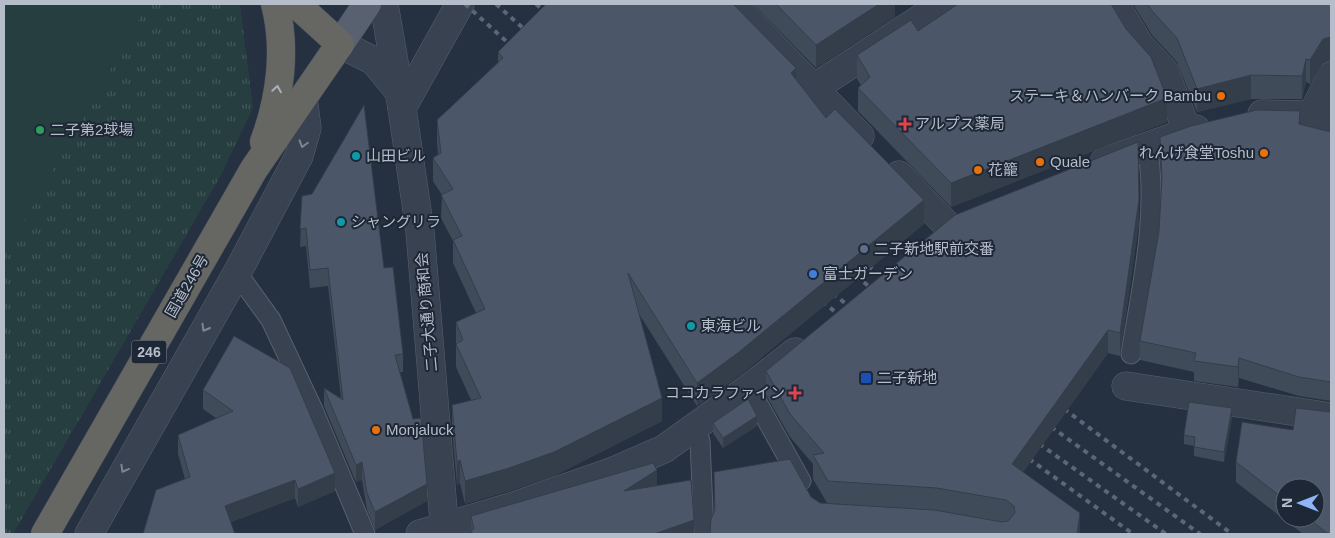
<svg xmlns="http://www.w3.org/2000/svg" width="1335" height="538" viewBox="0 0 1335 538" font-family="Arial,'Noto Sans JP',sans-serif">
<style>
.grass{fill:url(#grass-tufts)}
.pitch{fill:#273e41}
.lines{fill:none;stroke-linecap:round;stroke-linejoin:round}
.service-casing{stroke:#57606d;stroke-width:21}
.minor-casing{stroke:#57606d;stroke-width:29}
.tertiary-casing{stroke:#57606d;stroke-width:29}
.primary-casing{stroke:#434b59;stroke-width:29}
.trunk-casing{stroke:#444d5a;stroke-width:29}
.service{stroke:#394250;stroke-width:19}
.minor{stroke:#394250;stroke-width:28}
.tertiary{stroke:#394250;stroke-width:28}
.primary{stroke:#576170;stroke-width:28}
.trunk{stroke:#666663;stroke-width:28}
.rail{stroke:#5b6677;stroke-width:4;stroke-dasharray:5 5;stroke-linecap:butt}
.wall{fill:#404b5a;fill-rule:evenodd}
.shaded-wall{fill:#343d4a}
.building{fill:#4b5769;stroke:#343d4a}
.oneway{stroke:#aab0bb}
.oneway2{stroke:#7e8693}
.food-dot{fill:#e8710a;stroke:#1e2735;stroke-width:2}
.health-dot{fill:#e0444e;stroke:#1e2735;stroke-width:2}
.leisure-dot{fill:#2e9e5b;stroke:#1e2735;stroke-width:2}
.culture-dot{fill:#0f9aa8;stroke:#1e2735;stroke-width:2}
.service-dot{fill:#5c6f8a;stroke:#1e2735;stroke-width:2}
.shop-dot{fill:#3f7fe0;stroke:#1e2735;stroke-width:2}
.transit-dot{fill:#1a4fb4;stroke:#1e2735;stroke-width:2}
.labels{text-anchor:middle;stroke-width:4;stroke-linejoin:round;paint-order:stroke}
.shield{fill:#1e2735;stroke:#88909d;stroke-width:1}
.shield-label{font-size:14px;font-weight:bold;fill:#b6bdca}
.poi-label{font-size:15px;fill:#b6bdca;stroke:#1e2735;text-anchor:start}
.street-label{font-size:15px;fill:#b6bdca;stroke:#1e2735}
</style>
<defs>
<pattern id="grass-tufts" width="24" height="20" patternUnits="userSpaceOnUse" patternTransform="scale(1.25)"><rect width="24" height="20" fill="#273e41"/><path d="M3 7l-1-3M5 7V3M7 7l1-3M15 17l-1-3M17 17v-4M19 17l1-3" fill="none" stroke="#44585b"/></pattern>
</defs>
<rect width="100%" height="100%" fill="#253040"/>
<!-- grass -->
<path class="grass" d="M4,4H240L253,108L221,175L13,534H4Z"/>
<!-- pitch -->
<path class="pitch" d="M4,4H148L4,256Z"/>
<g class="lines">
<!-- service casing -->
<g class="service-casing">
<g id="service">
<path d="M237,273L271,320L313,410L365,534"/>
<path d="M1131,354C1142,286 1159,214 1147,145"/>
<path d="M749,388L801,481"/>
<path d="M695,426L700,441L704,534"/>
</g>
</g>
<!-- minor casing -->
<g class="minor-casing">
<g id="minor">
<path d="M732,4L860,136"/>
<path d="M1115,4L1139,44L1165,72L1187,131"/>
<path d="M814,88L943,4"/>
<path d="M402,108L460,4"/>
<path d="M1262,114L1312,115L1331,119"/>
<path d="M1312,115L1331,76"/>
<path d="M1104,162L1196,129"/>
<path d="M899,175L947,225"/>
<path d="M1126,386L1331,417"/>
<path d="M89,534L237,273L299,156L307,128L303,97"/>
<path d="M420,534L514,506L611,472L664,449L749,388L795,352"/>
</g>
</g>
<!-- tertiary casing -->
<g class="tertiary-casing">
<g id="tertiary">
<path d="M384,4L402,108L420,231L445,534"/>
<path d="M340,44L374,61L397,89"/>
</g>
</g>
<!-- primary casing -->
<g class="primary-casing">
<path id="primary" d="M340,44L367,4"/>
</g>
<!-- trunk casing -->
<g class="trunk-casing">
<g id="trunk">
<path d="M296,4L340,44"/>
<path d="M264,142C280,99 287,49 275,4"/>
<path d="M45,534L254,169L340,44"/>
</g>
</g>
<!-- service -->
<use href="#service" class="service"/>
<!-- minor -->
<use href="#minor" class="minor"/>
<!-- tertiary -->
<use href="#tertiary" class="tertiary"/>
<!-- primary -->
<use href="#primary" class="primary"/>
<!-- trunk -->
<use href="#trunk" class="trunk"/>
<!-- rail -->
<g class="rail">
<path d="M465,4L517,51"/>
<path d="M496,4L533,37"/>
<path d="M536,4L551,17"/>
<path d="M860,260L893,284"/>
<path d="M848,270L879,294"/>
<path d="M825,287L856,312"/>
<path d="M814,296L848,321"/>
<path d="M1056,403L1232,534"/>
<path d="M1043,421L1200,534"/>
<path d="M1031,438L1166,534"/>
<path d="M1021,453L1133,534"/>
</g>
</g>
<!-- wall -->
<g class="wall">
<path d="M753,4H896L895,5V17L816,68Z"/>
<path d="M1133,4H1331V61L1323,63L1310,84L1306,82L1302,99H1251L1197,112L1177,62L1152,35Z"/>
<path d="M918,31L1167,122L951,207L858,111V88L861,85L857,79V55Z"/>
<path d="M498,52L796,79L826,118L924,224L739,376L697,406L639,314L662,421L554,476L509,491L465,504L460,483L457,485L452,428V405L471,400L456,367V322L476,313L453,263V241L441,218L442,195L433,181V158L438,154L437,143V120L498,63Z"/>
<path d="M1300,124L1331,132V401L1299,396L1239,378L1238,387L1194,381V372L1140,360V341L1159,231L1162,187L1160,157V137Z"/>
<path d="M302,196L384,268L403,354V372H400L427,501L375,530L367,510L362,480L356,482L324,406V388L341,398L328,286L310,288L306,246L300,247Z"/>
<path d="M1139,223L1120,356L1108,353L1023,472L1080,534L714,512V472L811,497L820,503H827L813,479V464L790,437L766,395V371Z"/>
<path d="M234,336L335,491L298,507L295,498L231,522L185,479L178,454V435L216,418L203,409V390Z"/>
<path d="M1331,412V534H1303L1236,482V462L1293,430ZM1285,488L1315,518H1285Z"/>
<path d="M1232,418L1224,462L1194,456V446L1184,444V435Z"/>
<path d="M713,423L757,426L723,448L713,433Z"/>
<path d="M657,486L694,534H471V516Z"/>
</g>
<!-- shaded-wall -->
<g class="shaded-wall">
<path d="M879,4H896L895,5V17L816,68V45Z"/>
<path d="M1330,37V60L1323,63L1310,84V60L1323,39Z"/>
<path d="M1306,59V82L1302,99V76Z"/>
<path d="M796,68V92L791,73Z"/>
<path d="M1251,75V99L1197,112V89Z"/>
<path d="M1167,98V122L951,207V183Z"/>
<path d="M1139,199V223L1120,356V333Z"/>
<path d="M924,200V224L739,376L697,406V383Z"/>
<path d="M1108,330V353L1012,488V464Z"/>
<path d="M1239,358V378L1238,387V367Z"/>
<path d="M662,398V421L554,476L509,491L465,504V481Z"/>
<path d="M1232,408V418L1224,462V452Z"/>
<path d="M757,416V426L723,448V438Z"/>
<path d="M460,460V483L457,485V462Z"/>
<path d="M362,462V480L356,482V465Z"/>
<path d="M657,470V490L624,491Z"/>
<path d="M335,473V491L298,507V489Z"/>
<path d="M295,480V498L225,524V506Z"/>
<path d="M427,484V501L375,530V512Z"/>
<path d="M1080,513V534H1077Z"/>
<path d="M694,520V534H654Z"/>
</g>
<!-- building -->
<g class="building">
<path d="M546,4H733L796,68L791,73L826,118L835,109L924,200L739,352L697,383L628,273L662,398L554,452L509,468L465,481L460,460L457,462L452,405L481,398L456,344L463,340L456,322L485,309L453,240L462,236L441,195L453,189L433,158L441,153L437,120L503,58L498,52Z"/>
<path d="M776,4H879L816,45Z"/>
<path d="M958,4H1111L1126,29L1151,57L1167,98L951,183L858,88L870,77L857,55L911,20L918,31Z"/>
<path d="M1147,4H1331V37L1323,39L1310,60L1306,59L1302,76L1251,75L1197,89L1177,38L1152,11Z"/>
<path d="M364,105L384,268L393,267L403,354L395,355L413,419L421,418L427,484L375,512L367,493L362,462L356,465L324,388L343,400L328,268L310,270L306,228L300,229L302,196L312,194Z"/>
<path d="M1257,110L1300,111L1299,124L1331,132V382L1299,377L1239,358L1238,367L1194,361L1196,353L1140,341L1159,231L1162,178L1160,137L1191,126Z"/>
<path d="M1138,142L1139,199L1120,333L1108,330L1012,464L1080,513L1077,534H710L711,519L715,510L714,472L790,459L811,497L820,503L934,510L1002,522L1008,521L1015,513L1014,506L1006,500L937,488L828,481L813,455L824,453L790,414L766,371L955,215Z"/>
<path d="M234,336L290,368L335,473L298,489L295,480L225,506L235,534H143L156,490L190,477L178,435L233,411L203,390Z"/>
<path d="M748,399L757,416L723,438L713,423Z"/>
<path d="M1189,402L1232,408L1224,452L1194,447L1195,437L1184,435Z"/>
<path d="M1296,408L1331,412V534L1327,533L1308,518H1315V488H1285V500L1236,462L1242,422L1293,430Z"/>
<path d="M653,463L657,470L624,491L691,480L694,520L654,534H473L471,531L474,529L471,516Z"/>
</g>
<!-- one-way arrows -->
<defs><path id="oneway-chevron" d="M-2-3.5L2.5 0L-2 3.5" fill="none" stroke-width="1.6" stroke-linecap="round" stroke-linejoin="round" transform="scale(1.25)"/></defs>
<use class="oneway" href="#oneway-chevron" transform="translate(277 89) rotate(-81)"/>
<g class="oneway2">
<use href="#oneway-chevron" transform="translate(303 144) rotate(106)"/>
<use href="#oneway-chevron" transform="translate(205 328) rotate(120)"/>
<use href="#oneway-chevron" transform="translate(124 469) rotate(119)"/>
</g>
<!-- markers -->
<g class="food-dot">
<circle cx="1221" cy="96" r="5"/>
<circle cx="1264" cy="153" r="5"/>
<circle cx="1040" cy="162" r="5"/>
<circle cx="978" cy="170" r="5"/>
<circle cx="376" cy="430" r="5"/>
</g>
<g class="health-dot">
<path d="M902.5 116.5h5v5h5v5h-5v5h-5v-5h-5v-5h5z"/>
<path d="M792.5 385.5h5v5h5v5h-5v5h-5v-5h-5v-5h5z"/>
</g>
<circle class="leisure-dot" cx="40" cy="130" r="5"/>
<g class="culture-dot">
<circle cx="356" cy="156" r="5"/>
<circle cx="341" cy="222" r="5"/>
<circle cx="691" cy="326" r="5"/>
</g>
<circle class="service-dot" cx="864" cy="249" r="5"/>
<circle class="shop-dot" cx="813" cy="274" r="5"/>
<rect class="transit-dot" x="860" y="372" width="12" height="12" rx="2.5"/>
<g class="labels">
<!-- shield labels -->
<rect class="shield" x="131.5" y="340.5" width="35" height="23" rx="4"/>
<g class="shield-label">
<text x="149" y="357">246</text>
</g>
<!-- poi labels -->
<g class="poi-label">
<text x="1211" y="101" text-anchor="end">ステーキ＆ハンバーク Bambu</text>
<text x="915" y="129">アルプス薬局</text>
<text x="50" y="135">二子第2球場</text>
<text x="1254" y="158" text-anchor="end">れんげ食堂Toshu</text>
<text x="366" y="161">山田ビル</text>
<text x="1050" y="167">Quale</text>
<text x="988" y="175">花籠</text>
<text x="351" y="227">シャングリラ</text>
<text x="874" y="254">二子新地駅前交番</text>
<text x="823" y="279">富士ガーデン</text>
<text x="701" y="331">東海ビル</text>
<text x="877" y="383">二子新地</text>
<text x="785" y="398" text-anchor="end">ココカラファイン</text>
<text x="386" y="435">Monjaluck</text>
</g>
<!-- street labels -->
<g class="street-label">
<text transform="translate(187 286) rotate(-60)" y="5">国道246号</text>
<text transform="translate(427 312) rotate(-95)" y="5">二子大通り商和会</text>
</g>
</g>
<!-- border -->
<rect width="1335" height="538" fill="none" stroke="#b6bdca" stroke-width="10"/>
<!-- north arrow -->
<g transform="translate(1300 503) rotate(270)"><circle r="24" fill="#1e2735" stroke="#5b6371"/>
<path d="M0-4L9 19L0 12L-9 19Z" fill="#8db5f8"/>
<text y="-8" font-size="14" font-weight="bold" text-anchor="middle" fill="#b6bdca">N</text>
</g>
</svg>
